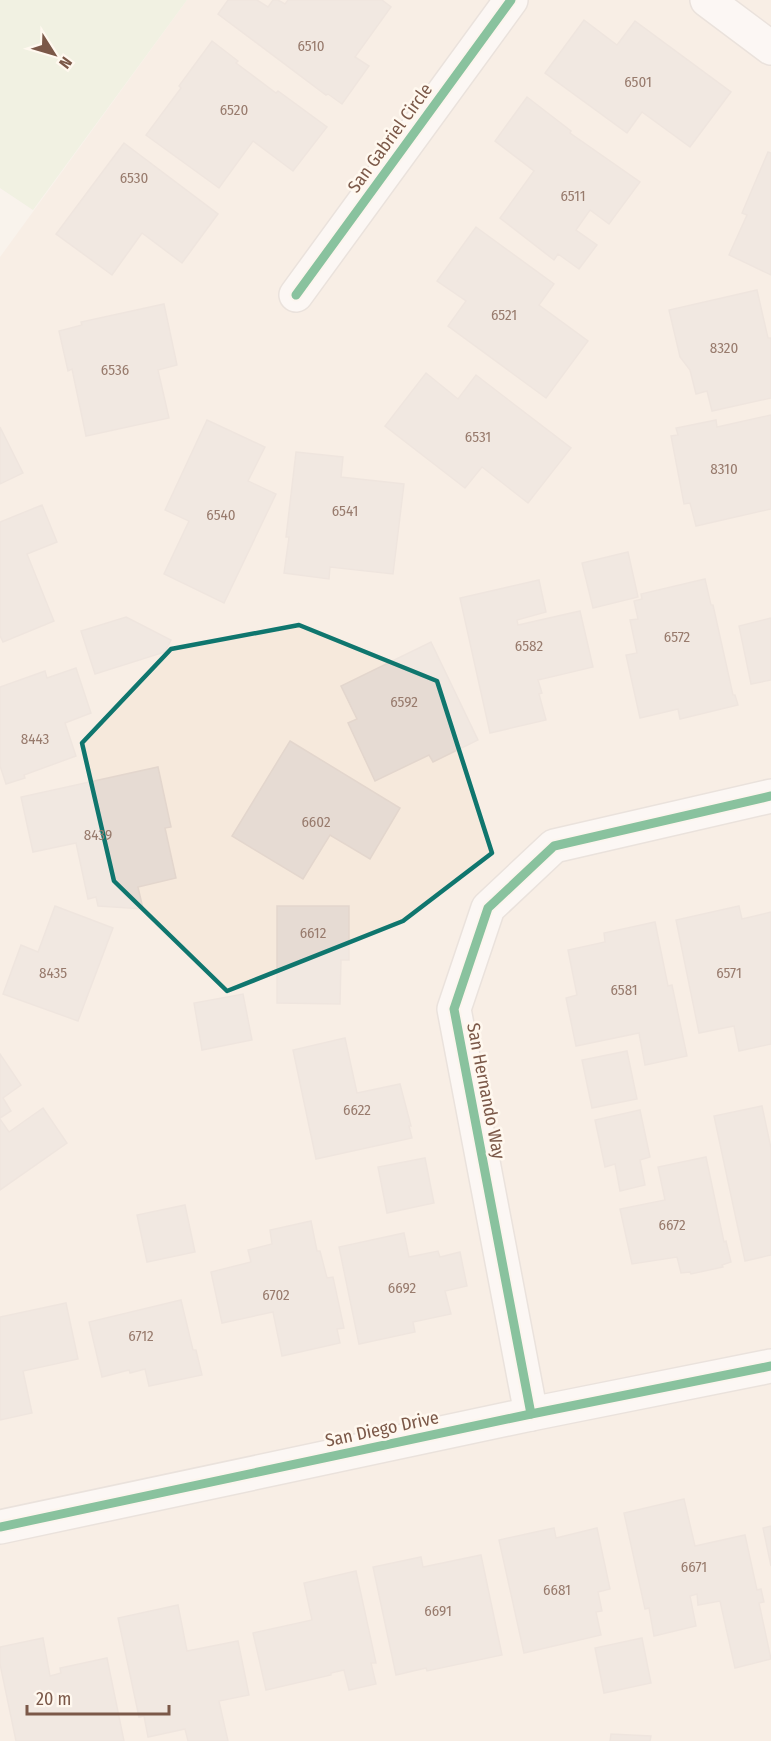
<svg xmlns="http://www.w3.org/2000/svg" width="771" height="1741" viewBox="0 0 771 1741" font-family="'Fira Sans Condensed',sans-serif">
<style>
.residential{fill:#f6e9dc}
.green{fill:#e6f0d5}
.building{fill:#e6dbd3;stroke:#e3d6cd;stroke-width:1.5}
.lines{fill:none;stroke-linecap:round;stroke-linejoin:round}
.minor-casing{stroke:#d8cec8;stroke-width:36}
.minor{stroke:#fefdfc;stroke-width:33}
.cycleway-casing{stroke:#fff8ef;stroke-width:13}
.cycleway{stroke:#00873e;stroke-width:9}
.marked{fill:none;stroke:#0f766e;stroke-width:4.5;stroke-linejoin:round}
.labels{text-anchor:middle;stroke-width:5;stroke-linejoin:round;paint-order:stroke}
.number-label{font-size:15px;fill:#987b6d}
.street-label{font-size:18px;fill:#7b5848;stroke:#fff8ef}
</style>
<rect width="100%" height="100%" fill="#f9f3ec"/>
<!-- residential -->
<path class="residential" d="M187,0H771V1741H0V257Z"/>
<!-- green -->
<path class="green" d="M0,0H187L33,210L0,188Z"/>
<!-- building -->
<g class="building">
<path d="M228,0H257L268,7L273,0H278L285,4L288,0H382L391,7L355,57L369,66L342,104L328,94L326,95L218,14Z"/>
<path d="M584,20L617,45L635,21L731,92L690,147L642,112L627,133L545,73Z"/>
<path d="M212,41L238,61L236,63L276,93L278,91L327,127L293,171L253,141L219,188L146,135L181,88L179,86Z"/>
<path d="M527,97L571,131L570,133L640,182L609,224L590,210L576,230L597,245L579,269L558,254L554,260L500,218L534,171L495,141Z"/>
<path d="M124,143L218,214L182,263L142,233L112,275L56,234Z"/>
<path d="M768,152L771,153V275L729,255L747,215L742,213Z"/>
<path d="M476,227L554,284L539,305L588,341L546,398L448,326L466,301L437,281Z"/>
<path d="M757,290L768,338H771V398L712,411L707,391L696,394L690,370L680,357L669,310Z"/>
<path d="M164,304L177,365L158,370L169,418L86,436L72,369L68,371L59,331L82,325L81,322Z"/>
<path d="M426,373L458,399L476,375L571,448L528,503L482,467L465,488L385,426Z"/>
<path d="M771,415V509L696,526L690,503L684,504L671,436L678,435L676,428L716,420L717,427Z"/>
<path d="M207,420L265,447L248,481L276,494L224,603L164,574L189,521L165,510Z"/>
<path d="M0,427L23,473L0,484Z"/>
<path d="M296,452L343,457L341,477L404,484L393,574L330,567L329,579L284,573L289,537H286Z"/>
<path d="M42,505L57,542L27,554L54,621L3,642L0,636V522Z"/>
<path d="M628,552L638,597L593,608L582,563Z"/>
<path d="M705,579L711,605H713L733,695H735L738,705L680,719L678,709L640,718L626,655L637,653L630,620L638,619L634,601L642,599L641,594Z"/>
<path d="M539,580L546,612L517,620L518,625L580,611L593,667L538,680L542,693L539,694L546,720L490,733L460,598Z"/>
<path d="M126,617L171,640L165,652L95,674L81,631Z"/>
<path d="M771,618V680L751,684L739,626Z"/>
<path d="M431,642L478,740L433,762L429,755L375,781L348,723L357,719L341,686Z"/>
<path d="M76,668L91,713L65,723L76,756L24,775L25,778L6,784L0,766V687L45,671L47,678Z"/>
<path d="M290,741L400,808L370,859L330,835L303,879L232,836Z"/>
<path d="M158,767L171,827L165,828L176,878L138,887L143,909L98,906L96,897L88,899L76,843L33,852L21,797Z"/>
<path d="M55,906L113,928L78,1021L3,994L21,945L38,952Z"/>
<path d="M277,906H349V960H341L340,1004L277,1003Z"/>
<path d="M739,906L742,919L771,912V1044L739,1051L734,1026L699,1033L676,920Z"/>
<path d="M655,922L668,986L672,985L687,1056L645,1065L639,1033L576,1046L566,998L577,995L568,950L605,942L604,933Z"/>
<path d="M243,994L252,1040L202,1050L194,1003Z"/>
<path d="M345,1038L357,1093L400,1084L411,1126H409L412,1138L316,1159L293,1050Z"/>
<path d="M627,1051L637,1099L592,1108L582,1060Z"/>
<path d="M0,1054L21,1085L3,1098L11,1111L0,1118Z"/>
<path d="M762,1106L771,1148V1255L745,1261L714,1116Z"/>
<path d="M43,1108L67,1143L0,1190V1119L9,1132Z"/>
<path d="M640,1110L650,1157L640,1160L645,1185L620,1191L615,1164L605,1167L595,1120Z"/>
<path d="M706,1157L724,1242L726,1241L731,1262L722,1265L723,1267L691,1274L690,1272L681,1273L677,1257L632,1264L620,1209L665,1200L658,1167Z"/>
<path d="M425,1158L434,1203L387,1213L378,1167Z"/>
<path d="M185,1205L195,1252L147,1262L137,1215Z"/>
<path d="M311,1221L317,1251H320L327,1278L333,1277L344,1328L337,1329L340,1343L282,1356L273,1312L222,1323L211,1272L251,1262L248,1250L272,1244L270,1230Z"/>
<path d="M404,1233L409,1257L438,1251L440,1257L460,1252L467,1286L445,1291L451,1314L413,1322L415,1332L359,1344L339,1247Z"/>
<path d="M181,1300L193,1350H196L202,1375L149,1386L145,1369L130,1373L129,1370L102,1377L89,1322Z"/>
<path d="M66,1303L78,1359L23,1371L32,1413L0,1420V1317Z"/>
<path d="M684,1499L695,1546L745,1535L757,1590L761,1589L764,1602L759,1603L771,1659L735,1668L720,1601L698,1605L697,1594L690,1596L696,1626L654,1636L649,1608L645,1609L624,1513Z"/>
<path d="M771,1526V1566L763,1528Z"/>
<path d="M554,1528L556,1538L597,1528L610,1589L598,1592L602,1611L596,1612L601,1635L524,1653L499,1540Z"/>
<path d="M481,1555L502,1655L427,1671L426,1668L396,1675L373,1567L421,1557L423,1567Z"/>
<path d="M356,1571L376,1663H371L376,1684L349,1690L344,1670L331,1673V1675L266,1690L253,1633L312,1620L304,1583Z"/>
<path d="M178,1605L187,1651L238,1641L249,1695L219,1701L228,1741H188L185,1729L148,1737L144,1716L139,1717L118,1618Z"/>
<path d="M43,1638L50,1676L61,1673L60,1668L107,1658L124,1741H16L0,1664V1647Z"/>
<path d="M642,1638L651,1683L604,1693L595,1648Z"/>
<path d="M611,1734L651,1736L650,1741H610Z"/>
</g>
<g class="lines">
<!-- minor casing -->
<g class="minor-casing">
<g id="minor">
<path d="M707,0L771,48"/>
<path d="M296,295L511,0"/>
<path d="M531,1414L454,1009L488,908L554,846L771,796"/>
<path d="M0,1527L531,1414L771,1366"/>
</g>
</g>
<!-- minor -->
<use href="#minor" class="minor"/>
<!-- cycleway casing -->
<g class="cycleway-casing">
<g id="cycleway">
<path d="M296,295L511,0"/>
<path d="M531,1414L454,1009L488,908L554,846L771,796"/>
<path d="M0,1527L531,1414L771,1366"/>
</g>
</g>
<!-- cycleway -->
<use href="#cycleway" class="cycleway"/>
</g>
<!-- marked area -->
<path d="M0 0H771V1741H0ZM299,625L437,681L492,853L403,921L227,991L114,881L82,743L171,649Z" fill="#f9f3ec" fill-opacity=".55" fill-rule="evenodd"/>
<path class="marked" d="M299,625L437,681L492,853L403,921L227,991L114,881L82,743L171,649Z"/>
<g class="labels">
<!-- number labels -->
<g class="number-label">
<text x="311" y="51">6510</text>
<text x="638" y="87">6501</text>
<text x="234" y="115">6520</text>
<text x="134" y="183">6530</text>
<text x="573" y="201">6511</text>
<text x="504" y="320">6521</text>
<text x="724" y="353">8320</text>
<text x="115" y="375">6536</text>
<text x="478" y="442">6531</text>
<text x="724" y="474">8310</text>
<text x="345" y="516">6541</text>
<text x="221" y="520">6540</text>
<text x="677" y="642">6572</text>
<text x="529" y="651">6582</text>
<text x="404" y="707">6592</text>
<text x="35" y="744">8443</text>
<text x="316" y="827">6602</text>
<text x="98" y="840">8439</text>
<text x="313" y="938">6612</text>
<text x="53" y="978">8435</text>
<text x="729" y="978">6571</text>
<text x="624" y="995">6581</text>
<text x="357" y="1115">6622</text>
<text x="672" y="1230">6672</text>
<text x="402" y="1293">6692</text>
<text x="276" y="1300">6702</text>
<text x="141" y="1341">6712</text>
<text x="694" y="1572">6671</text>
<text x="557" y="1595">6681</text>
<text x="438" y="1616">6691</text>
</g>
<!-- street labels -->
<g class="street-label">
<text transform="translate(390 138) rotate(-54)" y="6">San Gabriel Circle</text>
<text transform="translate(486 1091) rotate(79)" y="6">San Hernando Way</text>
<text transform="translate(382 1429) rotate(-12)" y="6">San Diego Drive</text>
</g>
</g>
<!-- north arrow -->
<g transform="translate(54 54) rotate(127)" stroke="#fff8ef" stroke-width="4.5" paint-order="stroke">
<path d="M0-4.5L10 22L0 15L-10 22Z" fill="#7b5848"/>
<text y="-9" font-size="16" font-weight="bold" text-anchor="middle" fill="#7b5848">N</text>
</g>
<!-- scale -->
<path d="M27 1705v9h142v-9" fill="none" stroke="#7b5848" stroke-width="3"/>
<text x="36" y="1705" font-size="18" fill="#7b5848" stroke="#fff8ef" stroke-width="4.5" paint-order="stroke">20 m</text>
</svg>
